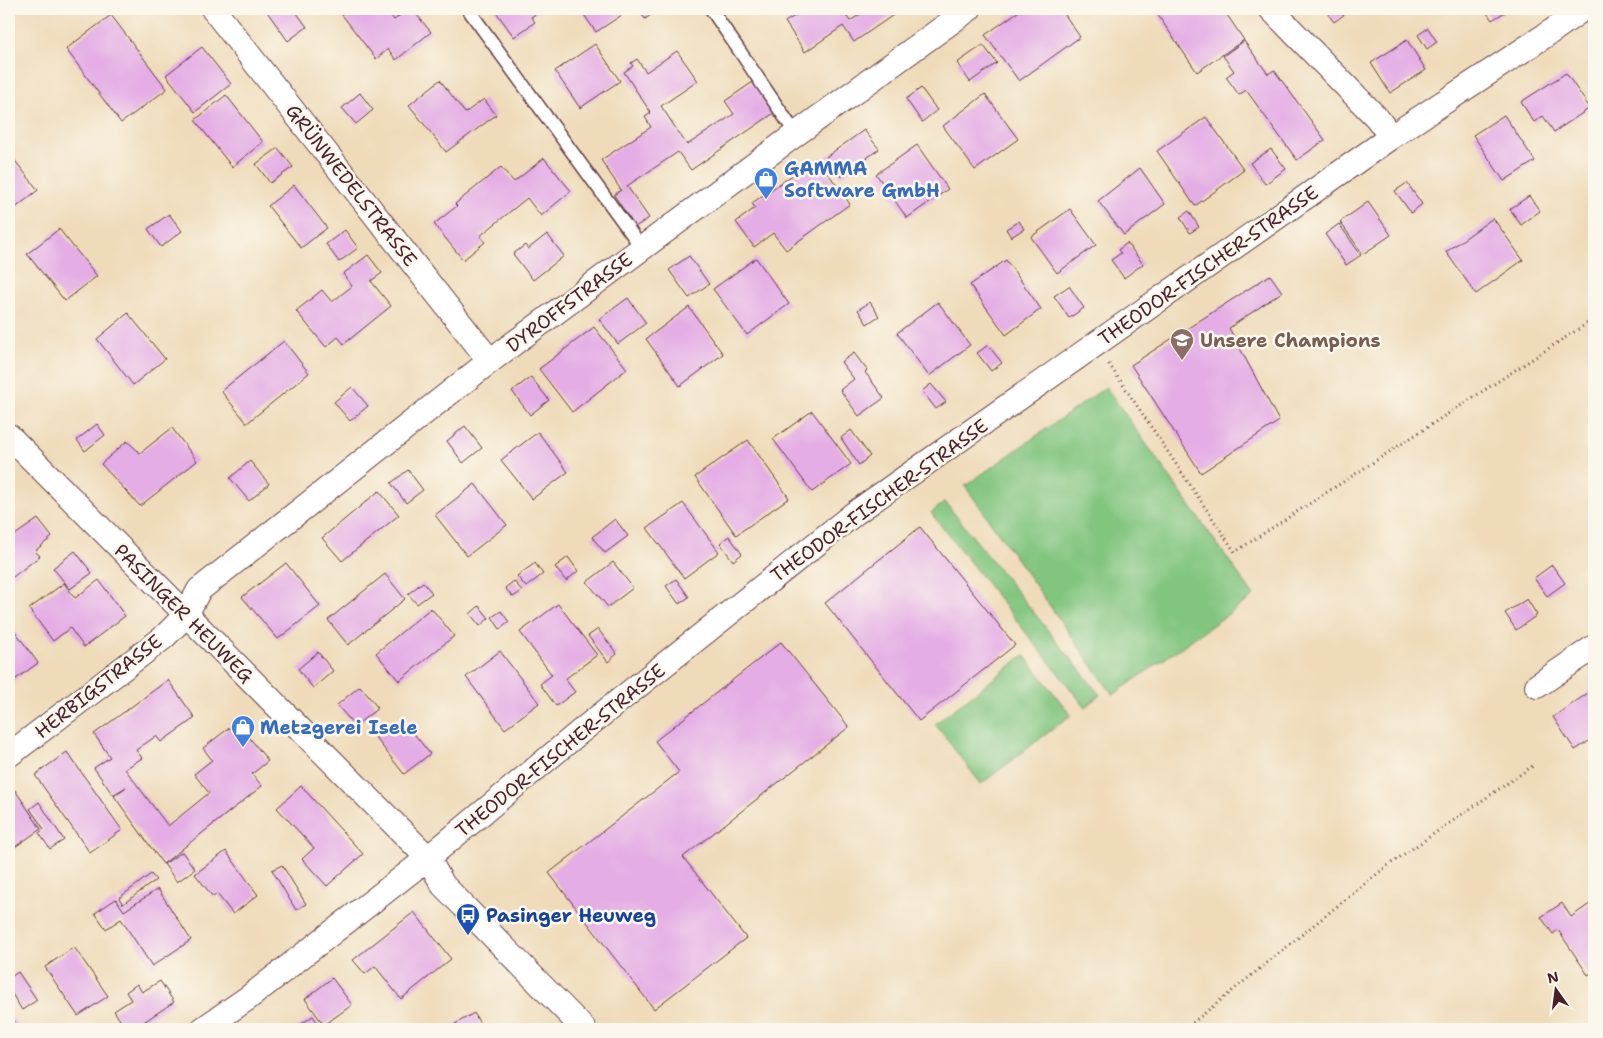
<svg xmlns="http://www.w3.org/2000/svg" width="1603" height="1038" viewBox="0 0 1603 1038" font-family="'Shantell Sans',sans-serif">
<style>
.green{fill:#81c57f;stroke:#667255}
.building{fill:#e4ade5}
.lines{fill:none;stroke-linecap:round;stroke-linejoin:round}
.service-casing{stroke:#633b40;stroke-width:15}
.minor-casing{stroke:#633b40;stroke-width:26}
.path{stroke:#633b40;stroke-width:3;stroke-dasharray:1 4;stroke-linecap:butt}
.service{stroke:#fff;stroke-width:12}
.minor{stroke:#fff;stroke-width:24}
.labels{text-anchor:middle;stroke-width:5;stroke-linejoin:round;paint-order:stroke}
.shop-label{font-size:19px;font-weight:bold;fill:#366cbe;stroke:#fbf7ec;text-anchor:start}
.street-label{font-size:19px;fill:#4a1f2b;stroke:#fbf7ec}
.education-label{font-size:19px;font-weight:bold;fill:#785e54;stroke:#fbf7ec;text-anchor:start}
.transit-label{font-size:19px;font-weight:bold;fill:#164399;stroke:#fbf7ec;text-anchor:start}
</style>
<rect width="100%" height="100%" fill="#fbf7ec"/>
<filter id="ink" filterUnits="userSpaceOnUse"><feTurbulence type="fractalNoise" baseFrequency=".02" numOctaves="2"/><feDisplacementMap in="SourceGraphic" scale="10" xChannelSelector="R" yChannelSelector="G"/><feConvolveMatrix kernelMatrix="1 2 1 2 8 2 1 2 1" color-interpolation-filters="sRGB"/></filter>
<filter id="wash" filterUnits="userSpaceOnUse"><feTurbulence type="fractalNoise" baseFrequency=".0096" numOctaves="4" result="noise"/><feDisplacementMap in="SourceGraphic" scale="20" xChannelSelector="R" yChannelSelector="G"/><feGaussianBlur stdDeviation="1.12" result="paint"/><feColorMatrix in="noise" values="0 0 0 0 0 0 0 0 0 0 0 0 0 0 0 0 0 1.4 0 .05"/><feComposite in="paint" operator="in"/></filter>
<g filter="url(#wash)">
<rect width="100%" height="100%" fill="#efdbba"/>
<!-- green -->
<g class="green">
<path d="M1106,387L1254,596L1113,695L965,486Z"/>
<path d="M945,502L1100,695L1085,707L931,513Z"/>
<path d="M1024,655L1071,715L981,784L935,724Z"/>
</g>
<g id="blocks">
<!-- building -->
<g class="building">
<path d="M265,9H294L307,27L288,41Z"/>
<path d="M341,9H386L394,20L408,9H412L431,32L396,60L388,49L376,59L339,11Z"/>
<path d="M494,9H543L531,17L535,22L514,37Z"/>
<path d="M580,9H631L596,32Z"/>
<path d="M638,9H660L645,19Z"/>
<path d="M806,9H841L850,21L868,9H902L854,42L843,26L805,52L785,22Z"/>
<path d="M1022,9H1068L1063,12L1080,37L1019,81L985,35Z"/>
<path d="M1158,9H1223L1244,40L1197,72L1155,11Z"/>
<path d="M1324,9H1352L1334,22Z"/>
<path d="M1484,9H1510L1492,20Z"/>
<path d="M111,15L167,89L121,123L66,49Z"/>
<path d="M1428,28L1437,42L1427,49L1418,35Z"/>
<path d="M1407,40L1426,70L1390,93L1371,63Z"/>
<path d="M1244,41L1268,74L1274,70L1325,140L1297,160L1246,90L1239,95L1226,77L1234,71L1223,56Z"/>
<path d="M595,44L620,81L580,108L555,71Z"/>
<path d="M983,45L997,63L970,82L957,63Z"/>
<path d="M202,47L231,84L195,112L166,75Z"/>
<path d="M677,51L698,81L661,106L687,145L734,114L725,101L753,82L774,113L691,170L678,152L627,186L649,218L635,227L614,195L621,190L601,160L651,127L645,117L651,113L624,72L633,66L631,63L637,59L646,72Z"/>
<path d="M1566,73L1590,108L1554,132L1543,116L1534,122L1521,102Z"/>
<path d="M440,80L465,113L484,99L496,115L446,152L409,105Z"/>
<path d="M921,88L937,110L922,122L906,99Z"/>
<path d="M360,93L373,110L356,124L342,108Z"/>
<path d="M985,94L1018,139L975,170L943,126Z"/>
<path d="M226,95L263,142L232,167L195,120Z"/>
<path d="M1504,115L1535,161L1504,181L1473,135Z"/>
<path d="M1206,117L1244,170L1195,206L1157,151Z"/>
<path d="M864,130L879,149L841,177L826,157Z"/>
<path d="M917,145L948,189L907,218L876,174Z"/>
<path d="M278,148L293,167L270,183L256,164Z"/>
<path d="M1271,149L1286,169L1265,184L1250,163Z"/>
<path d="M9,153L38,190L9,213Z"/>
<path d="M544,158L571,191L541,216L527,198L480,236L485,242L463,260L434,224L457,206L455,204L501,167L514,182Z"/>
<path d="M817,158L850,204L786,250L773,233L754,247L736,222L755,208L752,203Z"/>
<path d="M1140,168L1165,204L1124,235L1098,201Z"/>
<path d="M1407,183L1422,204L1411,213L1395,191Z"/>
<path d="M294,185L327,228L301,248L268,206Z"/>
<path d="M1529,196L1540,211L1521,225L1510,209Z"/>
<path d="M1368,202L1391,235L1363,254L1340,222Z"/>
<path d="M1070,209L1096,245L1057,273L1031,237Z"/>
<path d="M1189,211L1199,227L1190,233L1180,217Z"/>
<path d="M169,214L182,231L161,247L148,229Z"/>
<path d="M1493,218L1523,260L1476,294L1446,252Z"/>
<path d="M1019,221L1024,229L1011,237L1006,229Z"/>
<path d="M1339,224L1361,255L1346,265L1325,234Z"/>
<path d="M59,229L97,276L65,301L27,254Z"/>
<path d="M345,230L358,248L339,262L326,244Z"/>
<path d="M547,234L564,256L533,280L513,254L525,245L528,249Z"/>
<path d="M1127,243L1143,264L1124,278L1111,260L1121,253L1118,250Z"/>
<path d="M368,255L382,273L371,281L391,306L344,344L338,337L326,347L296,311L322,290L332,302L352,286L343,274Z"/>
<path d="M689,256L709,284L689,298L669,270Z"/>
<path d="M756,258L789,304L747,335L713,289Z"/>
<path d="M1006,260L1041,309L1006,335L970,285Z"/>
<path d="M1270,275L1282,292L1229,328L1279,421L1201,473L1131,365Z"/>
<path d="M1069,286L1084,308L1069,318L1054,296Z"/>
<path d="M628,298L646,323L618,344L599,319Z"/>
<path d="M870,302L879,316L867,324L858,310Z"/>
<path d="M938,302L970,345L929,376L897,333Z"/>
<path d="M689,307L723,354L680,386L646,339Z"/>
<path d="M128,313L165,359L133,385L97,339Z"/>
<path d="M594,327L627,369L572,412L539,369Z"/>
<path d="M284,341L309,373L247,423L221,391Z"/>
<path d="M988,345L1002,363L991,371L977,353Z"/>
<path d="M854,353L867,370L865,372L884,398L859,416L840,390L854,379L841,362Z"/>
<path d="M531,377L549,400L530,415L512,391Z"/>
<path d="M931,384L946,402L936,409L922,391Z"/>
<path d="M352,387L368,406L350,421L334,402Z"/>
<path d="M812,411L851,464L812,492L773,439Z"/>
<path d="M97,424L105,435L85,451L77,440Z"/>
<path d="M465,426L482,448L463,463L447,441Z"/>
<path d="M172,428L197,461L140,506L101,464L127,441L140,453Z"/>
<path d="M851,430L870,456L859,465L841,438Z"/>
<path d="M538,432L568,472L532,499L501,460Z"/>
<path d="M748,440L789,498L736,535L695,477Z"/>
<path d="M250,461L269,484L249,501L230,478Z"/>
<path d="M408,470L423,490L406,503L391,483Z"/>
<path d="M475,484L507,525L467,556L435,515Z"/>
<path d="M379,491L399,515L342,561L322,538Z"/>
<path d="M683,503L719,552L684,578L647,528Z"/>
<path d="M38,519L52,537L35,551L40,556L9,580V539Z"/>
<path d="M615,519L628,536L605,553L592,537Z"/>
<path d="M920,527L1015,645L919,721L825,603Z"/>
<path d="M729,536L742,554L733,561L720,543Z"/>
<path d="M75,551L92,573L70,589L53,568Z"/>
<path d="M568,557L578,571L566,581L555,567Z"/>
<path d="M613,562L633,588L608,607L587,582Z"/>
<path d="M286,563L320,606L278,639L242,597Z"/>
<path d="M535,563L543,574L526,587L517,576Z"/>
<path d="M1552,565L1565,583L1547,596L1534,578Z"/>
<path d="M385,574L405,599L348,645L328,620Z"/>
<path d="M676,579L689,597L679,604L666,586Z"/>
<path d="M99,580L125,616L84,647L70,628L53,641L29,609L64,583L75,598Z"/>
<path d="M514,581L522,591L513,597L505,588Z"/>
<path d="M423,582L432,593L417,604L408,594Z"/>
<path d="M1527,599L1537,615L1516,630L1505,613Z"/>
<path d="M558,604L597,655L565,679L575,692L556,706L540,684L552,675L520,632Z"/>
<path d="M479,606L489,618L480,626L470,614Z"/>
<path d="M431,608L454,636L399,681L376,653Z"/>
<path d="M501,611L509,622L500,629L492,617Z"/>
<path d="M9,623L38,663L9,684Z"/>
<path d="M598,629L617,654L608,662L588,636Z"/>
<path d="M781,642L849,727L683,857L746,938L654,1009L549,873L679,772L655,741Z"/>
<path d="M500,651L539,703L505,729L466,677Z"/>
<path d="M318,652L333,671L313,688L298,669Z"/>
<path d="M168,680L195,718L161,742L156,736L136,750L142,758L125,769L168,826L209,793L194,774L212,760L203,748L237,722L268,761L252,774L262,786L163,864L114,796L126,787L113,795L94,768L110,757L94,734Z"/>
<path d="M360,686L378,708L355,726L337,705Z"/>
<path d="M1591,691L1594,696V738L1575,750L1553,717Z"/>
<path d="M392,724L400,734L408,726L430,754L404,774L375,737Z"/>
<path d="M67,752L122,830L90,853L35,775Z"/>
<path d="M301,786L363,854L327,886L302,859L314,848L277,808Z"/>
<path d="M15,790L41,829L9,851V794Z"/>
<path d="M39,802L64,840L50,849L39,833L44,829L30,809Z"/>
<path d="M226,851L258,895L233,914L217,894L213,897L195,874Z"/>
<path d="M182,852L195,869L177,882L164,864Z"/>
<path d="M282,865L306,904L296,910L272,870Z"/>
<path d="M151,874L156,880L123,904L119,898Z"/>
<path d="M158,889L191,940L152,966L121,919L106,929L95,913L116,899L124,911Z"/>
<path d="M1594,901V971L1588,975L1558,930L1553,934L1541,917L1562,903L1571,917Z"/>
<path d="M414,912L451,959L401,999L375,966L365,974L353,960Z"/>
<path d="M74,947L108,996L78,1016L45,967Z"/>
<path d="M18,972L37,1000L22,1010L9,989V978Z"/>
<path d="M332,978L352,1005L324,1025L305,999Z"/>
<path d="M160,981L174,1002L133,1029H126L114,1011L131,1000L126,992L137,984L142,992Z"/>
<path d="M9,1013L17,1025L11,1029H9Z"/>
<path d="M474,1013L483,1029H458L455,1024Z"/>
<path d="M313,1016L322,1029H294Z"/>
</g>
</g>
</g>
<g filter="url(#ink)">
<use href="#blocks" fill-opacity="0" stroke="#633b40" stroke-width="1"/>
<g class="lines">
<!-- service casing -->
<g class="service-casing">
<g id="service">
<path d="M468,9L642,248"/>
<path d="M711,9L796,134"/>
</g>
</g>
<!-- minor casing -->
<g class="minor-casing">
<g id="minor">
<path d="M213,9L490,361"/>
<path d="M1271,9L1377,118L1391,137"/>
<path d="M9,436L428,858L443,885L584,1029"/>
<path d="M1537,686L1594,647"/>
<path d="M9,755L163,638L186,615L199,590L490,361L796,134L969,9"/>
<path d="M203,1029L248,998L428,858L581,731L855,513L1391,137L1552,31L1583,9"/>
</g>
</g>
<!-- path -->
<g class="path">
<path d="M1109,364L1235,552L1594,319"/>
<path d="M1185,1029L1387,866L1534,765"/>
</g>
<!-- service -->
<use href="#service" class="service"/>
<!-- minor -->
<use href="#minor" class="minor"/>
</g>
</g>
<!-- icons -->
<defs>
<g id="shop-pin" transform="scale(1.25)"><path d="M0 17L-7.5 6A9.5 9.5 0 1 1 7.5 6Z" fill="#3f7fe0" stroke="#fbf7ec"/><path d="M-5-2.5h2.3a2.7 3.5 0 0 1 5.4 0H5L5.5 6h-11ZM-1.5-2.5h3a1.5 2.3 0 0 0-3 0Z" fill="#fff"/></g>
<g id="school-pin" transform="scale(1.25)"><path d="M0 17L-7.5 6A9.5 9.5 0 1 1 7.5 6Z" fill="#8d6e63" stroke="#fbf7ec"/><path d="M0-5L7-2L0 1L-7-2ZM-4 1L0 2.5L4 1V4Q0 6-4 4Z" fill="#fff"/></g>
<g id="bus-pin" transform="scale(1.25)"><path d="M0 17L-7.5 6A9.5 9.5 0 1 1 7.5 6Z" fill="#1a4fb4" stroke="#fbf7ec"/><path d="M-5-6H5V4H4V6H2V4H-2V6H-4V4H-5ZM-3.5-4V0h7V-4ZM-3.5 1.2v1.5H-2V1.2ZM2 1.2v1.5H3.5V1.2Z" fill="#fff"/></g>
</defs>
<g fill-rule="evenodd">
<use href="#shop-pin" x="766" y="179"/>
<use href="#school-pin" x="1182" y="340"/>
<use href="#shop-pin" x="243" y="727"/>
<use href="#bus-pin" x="468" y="915"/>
</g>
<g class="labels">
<!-- shop labels -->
<g class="shop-label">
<text x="784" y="175">GAMMA<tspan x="784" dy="22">Software GmbH</tspan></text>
<text x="260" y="734">Metzgerei Isele</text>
</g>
<!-- street labels -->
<g class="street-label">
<text transform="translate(352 185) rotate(52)" y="7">GRÜNWEDELSTRASSE</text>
<text transform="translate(1208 265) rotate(-35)" y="7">THEODOR-FISCHER-STRASSE</text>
<text transform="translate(569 302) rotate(-37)" y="7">DYROFFSTRASSE</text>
<text transform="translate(879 500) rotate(-36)" y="7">THEODOR-FISCHER-STRASSE</text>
<text transform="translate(184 613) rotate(45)" y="7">PASINGER HEUWEG</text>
<text transform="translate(98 686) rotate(-38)" y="7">HERBIGSTRASSE</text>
<text transform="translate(560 750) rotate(-39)" y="7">THEODOR-FISCHER-STRASSE</text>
</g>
<!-- education labels -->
<g class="education-label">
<text x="1200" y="347">Unsere Champions</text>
</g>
<!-- transit labels -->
<g class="transit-label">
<text x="486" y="922">Pasinger Heuweg</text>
</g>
</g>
<!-- margin -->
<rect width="1603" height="1038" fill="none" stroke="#fbf7ec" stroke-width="30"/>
<!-- north arrow -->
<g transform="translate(1556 990) rotate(346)" stroke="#fbf7ec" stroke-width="4" paint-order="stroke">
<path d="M0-4L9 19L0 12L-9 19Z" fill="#4a1f2b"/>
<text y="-8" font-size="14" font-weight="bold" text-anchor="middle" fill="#4a1f2b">N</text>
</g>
</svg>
